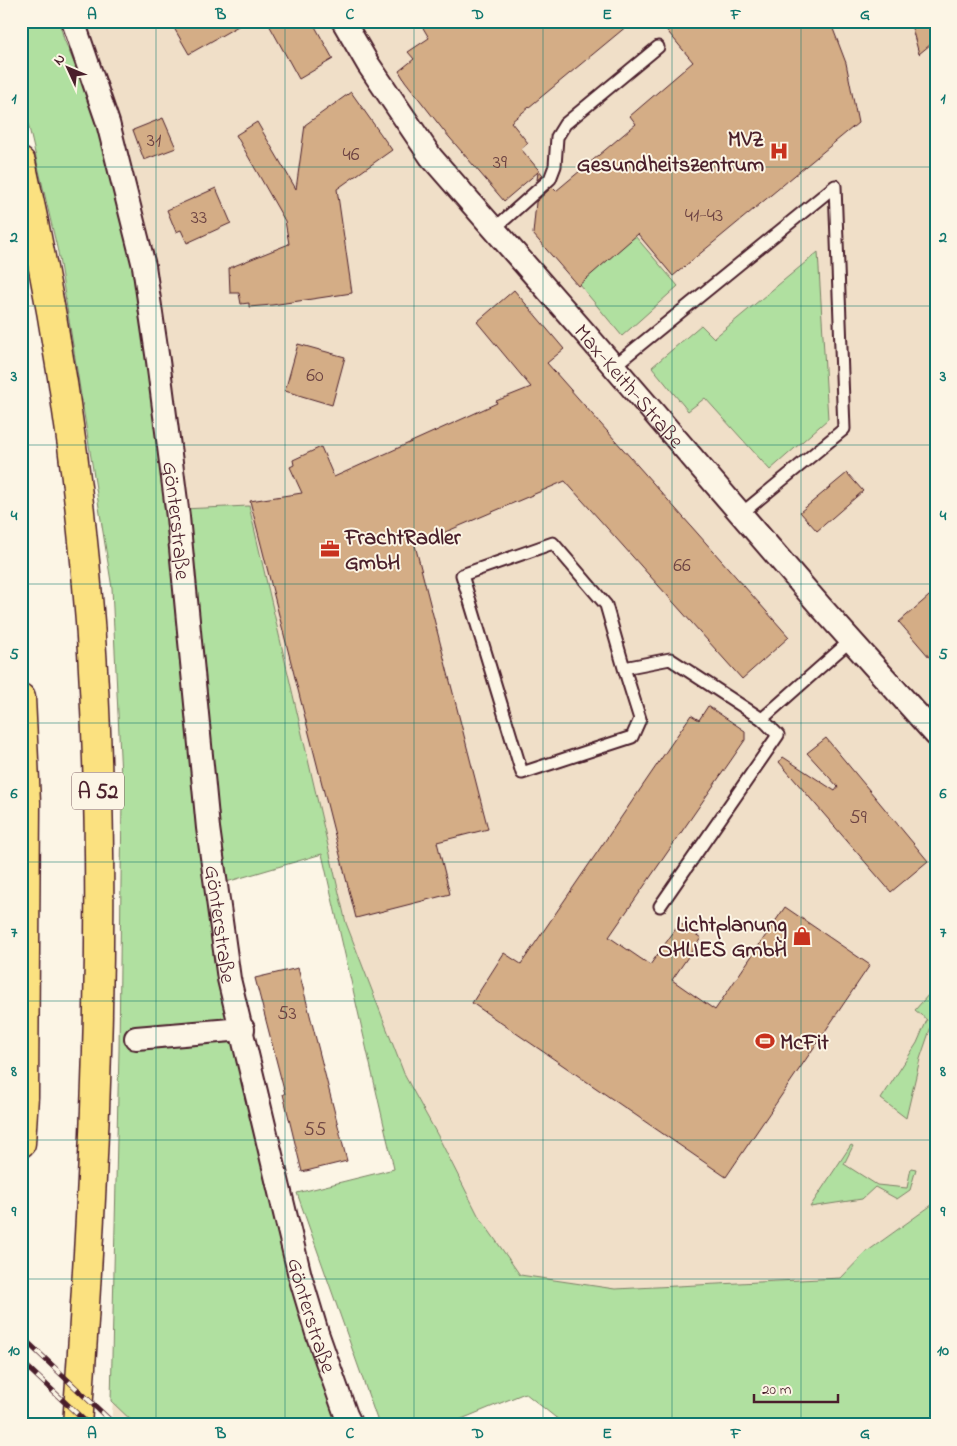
<svg xmlns="http://www.w3.org/2000/svg" width="957" height="1446" viewBox="0 0 957 1446" font-family="'Indie Flower',sans-serif">
<style>
.built{fill:#f0dfc8;fill-rule:evenodd}
.green{fill:#b0e0a0;stroke:#7d8066}
.building{fill:#d4ad86;stroke:#4a1f2b}
.lines{fill:none;stroke-linecap:round;stroke-linejoin:round}
.service-casing{stroke:#4a1f2b;stroke-width:15}
.minor-casing{stroke:#4a1f2b;stroke-width:26}
.motorway-casing{stroke:#4a1f2b;stroke-width:31}
.service{stroke:#fcf5e5;stroke-width:11}
.minor{stroke:#fcf5e5;stroke-width:22}
.motorway{stroke:#fbe180;stroke-width:28}
.rail-casing{stroke:#4a1f2b;stroke-width:5.5}
.rail{stroke:#fcf5e5;stroke-width:4;stroke-dasharray:11;stroke-linecap:butt}
.grid{fill:none;stroke:#0f766e;stroke-width:1;stroke-opacity:0.55}
.labels{text-anchor:middle;stroke-width:4;stroke-linejoin:round;paint-order:stroke}
.number-label{font-size:20px;fill:#6c4242}
.shield{fill:#fcf5e5;stroke:#7f5f63;stroke-width:1}
.shield-label{font-size:21px;font-weight:bold;fill:#4a1f2b}
.poi-label{font-size:22px;font-weight:bold;fill:#4a1f2b;stroke:#fcf5e5;text-anchor:end}
.street-label{font-size:22px;fill:#4a1f2b;stroke:#fcf5e5}
.neatline{fill:none;stroke:#0f766e;stroke-width:2}
.grid-label{font-size:16px;text-anchor:middle;font-weight:bold;fill:#0f766e}
</style>
<rect width="100%" height="100%" fill="#fcf5e5"/>
<filter id="ink" filterUnits="userSpaceOnUse"><feTurbulence type="fractalNoise" baseFrequency=".02" numOctaves="2"/><feDisplacementMap in="SourceGraphic" scale="10" xChannelSelector="R" yChannelSelector="G"/><feConvolveMatrix kernelMatrix="1 2 1 2 8 2 1 2 1" color-interpolation-filters="sRGB"/></filter>
<g filter="url(#ink)">
<!-- built -->
<g class="built">
<path d="M75,21H936V928L934,930L936,932V1202L865,1253L841,1278L615,1289L520,1275L478,1215L438,1136L405,1076L346,923L249,506L182,509ZM818,252L770,470L705,397L688,411L652,367L714,339Z"/>
<path d="M113,1400L139,1425H111Z"/>
</g>
<!-- green -->
<g class="green">
<path d="M21,21H59L64,39L101,127L132,248L170,520L197,807L343,1425H136L111,1401L119,1050L122,797L112,588L58,252L21,93Z"/>
<path d="M635,236L678,286L622,336L579,284Z"/>
<path d="M818,252L828,419L770,470L705,398L688,411L652,367L701,325L714,338Z"/>
<path d="M249,506L346,923L405,1076L438,1136L478,1215L520,1275L615,1289L841,1278L865,1253L936,1202V1425H565L525,1393L447,1425H379L297,1193L394,1169L322,854L223,883L182,509Z"/>
<path d="M936,986V1012L920,1059L906,1118L881,1099L917,1043L927,1020L915,1010Z"/>
<path d="M851,1145L853,1146L844,1164L877,1185L907,1188L911,1168L916,1169L910,1190L897,1199L875,1187L862,1199L810,1207Z"/>
</g>
<!-- building -->
<g class="building">
<path d="M170,21H247L189,54Z"/>
<path d="M267,21H312L333,59L299,79Z"/>
<path d="M419,21H633L511,122L528,143L521,149L543,175L537,180L538,172L504,201L444,131L405,81L399,71L414,59L408,52L429,38Z"/>
<path d="M659,21H830L846,63L858,123L673,276L638,234L578,286L533,234L536,202L552,187L556,191L636,124L630,116L693,62Z"/>
<path d="M910,21H936V40L919,54Z"/>
<path d="M351,92L392,150L337,189L352,293L272,305L249,307V303L241,304L239,293H230L229,268L289,244L285,221L236,135L257,122L296,189L305,125Z"/>
<path d="M163,118L176,148L144,160L133,130Z"/>
<path d="M216,188L231,223L187,243L181,230L176,232L167,210Z"/>
<path d="M514,290L564,349L547,363L789,637L742,679L565,481L415,545L488,829L437,842L450,894L356,918L250,501L302,493L290,467L294,465L293,460L321,447L334,477L471,415L497,403L496,401L531,387L477,322Z"/>
<path d="M298,344L345,357L332,405L285,391Z"/>
<path d="M847,473L863,491L817,531L800,512Z"/>
<path d="M936,590V665L899,622Z"/>
<path d="M708,706L745,731V740L609,937L650,965L680,923L701,938L672,980L715,1010L785,907L870,965L726,1177L472,1003L504,953L521,964L691,715L699,720Z"/>
<path d="M826,738L928,861L891,892L779,762L783,757L835,791L838,787L807,753Z"/>
<path d="M298,968L347,1161L302,1172L283,1094H285L255,978Z"/>
</g>
<g class="lines">
<!-- service casing -->
<g class="service-casing">
<g id="service">
<path d="M494,229L550,179L555,166L557,137L565,124L658,47"/>
<path d="M614,366L835,186L844,429L741,514"/>
<path d="M624,668L640,719L632,737L522,773L462,575L553,543L606,605L624,668L670,659L762,719L851,640"/>
<path d="M660,906L778,735L762,719"/>
</g>
</g>
<!-- minor casing -->
<g class="minor-casing">
<g id="minor">
<path id="s1" d="M73,21L108,123L144,266L158,361L178,517L208,828L229,979L300,1276L317,1333L346,1415L351,1425"/>
<path id="s2" d="M343,21L368,64L431,157L585,333L821,607L936,735"/>
<path d="M136,1038L243,1029"/>
</g>
</g>
<!-- motorway casing -->
<g class="motorway-casing">
<g id="motorway">
<path d="M21,162C55,313 79,467 90,622C109,889 96,1158 77,1425"/>
<path d="M21,698L26,802L24,1096L21,1143"/>
</g>
</g>
<!-- service -->
<use href="#service" class="service"/>
<!-- minor -->
<use href="#minor" class="minor"/>
<!-- motorway -->
<use href="#motorway" class="motorway"/>
<!-- rail casing -->
<g class="rail-casing">
<g id="rail">
<path d="M21,1336L115,1425"/>
<path d="M21,1361L89,1425"/>
</g>
</g>
<!-- rail -->
<use href="#rail" class="rail"/>
</g>
</g>
<!-- grid -->
<path class="grid" d="M156,21V1425M285,21V1425M414,21V1425M543,21V1425M672,21V1425M801,21V1425M21,167H936M21,306H936M21,445H936M21,584H936M21,723H936M21,862H936M21,1001H936M21,1140H936M21,1279H936"/>
<!-- icons -->
<defs>
<g id="hospital-bare" transform="scale(1.5)"><path d="M-5-5h3v3.5h4V-5h3V5h-3V1.5h-4V5h-3Z" fill="#c8321e" stroke="#fcf5e5" stroke-width="2.5" paint-order="stroke"/></g>
<g id="office-bare" transform="scale(1.5)"><path d="M-6-3h4V-5.5h4V-3h4V5H-6ZM-1-4.5V-3h2v-1.5ZM-6 0V1H6V0Z" fill="#c8321e" stroke="#fcf5e5" stroke-width="2.5" paint-order="stroke"/></g>
<g id="shop-bare" transform="scale(1.5)"><path d="M-5-2.5h2.3a2.7 3.5 0 0 1 5.4 0H5L5.5 6h-11ZM-1.5-2.5h3a1.5 2.3 0 0 0-3 0Z" fill="#c8321e" stroke="#fcf5e5" stroke-width="2.5" paint-order="stroke"/></g>
<g id="stadium-bare" transform="scale(1.5)"><path d="M0-5a6.5 5 0 1 0 0 10a6.5 5 0 1 0 0-10ZM-3.5-1.8h7v3.6h-7Z" fill="#c8321e" stroke="#fcf5e5" stroke-width="2.5" paint-order="stroke"/></g>
</defs>
<g fill-rule="evenodd">
<use href="#hospital-bare" x="779" y="151"/>
<use href="#office-bare" x="330" y="549"/>
<use href="#shop-bare" x="802" y="936"/>
<use href="#stadium-bare" x="765" y="1041"/>
</g>
<g class="labels">
<!-- number labels -->
<g class="number-label">
<text x="154" y="146">31</text>
<text x="351" y="160">46</text>
<text x="500" y="168">39</text>
<text x="704" y="221">41-43</text>
<text x="199" y="223">33</text>
<text x="315" y="381">60</text>
<text x="682" y="571">66</text>
<text x="858" y="823">59</text>
<text x="287" y="1019">53</text>
<text x="315" y="1135">55</text>
</g>
<!-- shield labels -->
<rect class="shield" x="72" y="772.5" width="52" height="37" rx="4"/>
<g class="shield-label">
<text x="98" y="798">A 52</text>
</g>
<!-- poi labels -->
<g class="poi-label">
<text x="764" y="146">MVZ<tspan x="764" dy="25">Gesundheitszentrum</tspan></text>
<text x="345" y="544" text-anchor="start">FrachtRadler<tspan x="345" dy="25">GmbH</tspan></text>
<text x="787" y="931">Lichtplanung<tspan x="787" dy="25">OHLIES GmbH</tspan></text>
<text x="780" y="1049" text-anchor="start">McFit</text>
</g>
<!-- street labels -->
<g class="street-label">
<text dy="8" stroke="none"><textPath href="#s2" startOffset="465">Max-Keith-Straße</textPath></text>
<text dy="8" stroke="none"><textPath href="#s1" startOffset="512">Gönterstraße</textPath></text>
<text dy="8" stroke="none"><textPath href="#s1" startOffset="918">Gönterstraße</textPath></text>
<text dy="8" stroke="none"><textPath href="#s1" startOffset="1320">Gönterstraße</textPath></text>
</g>
</g>
<!-- margin -->
<rect width="957" height="1446" fill="none" stroke="#fcf5e5" stroke-width="55"/>
<!-- north arrow -->
<g transform="translate(68 68) rotate(314)" stroke="#fcf5e5" stroke-width="4" paint-order="stroke">
<path d="M0-4L9 19L0 12L-9 19Z" fill="#4a1f2b"/>
<text y="-8" font-size="14" font-weight="bold" text-anchor="middle" fill="#4a1f2b">N</text>
</g>
<!-- scale -->
<path d="M754 1394v8h84v-8" fill="none" stroke="#4a1f2b" stroke-width="2.5"/>
<text x="762" y="1394" font-size="15" fill="#4a1f2b" stroke="#fcf5e5" stroke-width="4" paint-order="stroke">20 m</text>
<rect x="28" y="28" width="902" height="1390" class="neatline"/>
<g class="grid-label">
<text x="92" y="19">A</text>
<text x="221" y="19">B</text>
<text x="350" y="19">C</text>
<text x="478" y="19">D</text>
<text x="607" y="19">E</text>
<text x="736" y="19">F</text>
<text x="865" y="19">G</text>
<text x="14" y="103">1</text>
<text x="943" y="103">1</text>
<text x="14" y="242">2</text>
<text x="943" y="242">2</text>
<text x="14" y="381">3</text>
<text x="943" y="381">3</text>
<text x="14" y="520">4</text>
<text x="943" y="520">4</text>
<text x="14" y="659">5</text>
<text x="943" y="659">5</text>
<text x="14" y="798">6</text>
<text x="943" y="798">6</text>
<text x="14" y="937">7</text>
<text x="943" y="937">7</text>
<text x="14" y="1076">8</text>
<text x="943" y="1076">8</text>
<text x="14" y="1216">9</text>
<text x="943" y="1216">9</text>
<text x="14" y="1355">10</text>
<text x="943" y="1355">10</text>
<text x="92" y="1438">A</text>
<text x="221" y="1438">B</text>
<text x="350" y="1438">C</text>
<text x="478" y="1438">D</text>
<text x="607" y="1438">E</text>
<text x="736" y="1438">F</text>
<text x="865" y="1438">G</text>
</g>
</svg>
